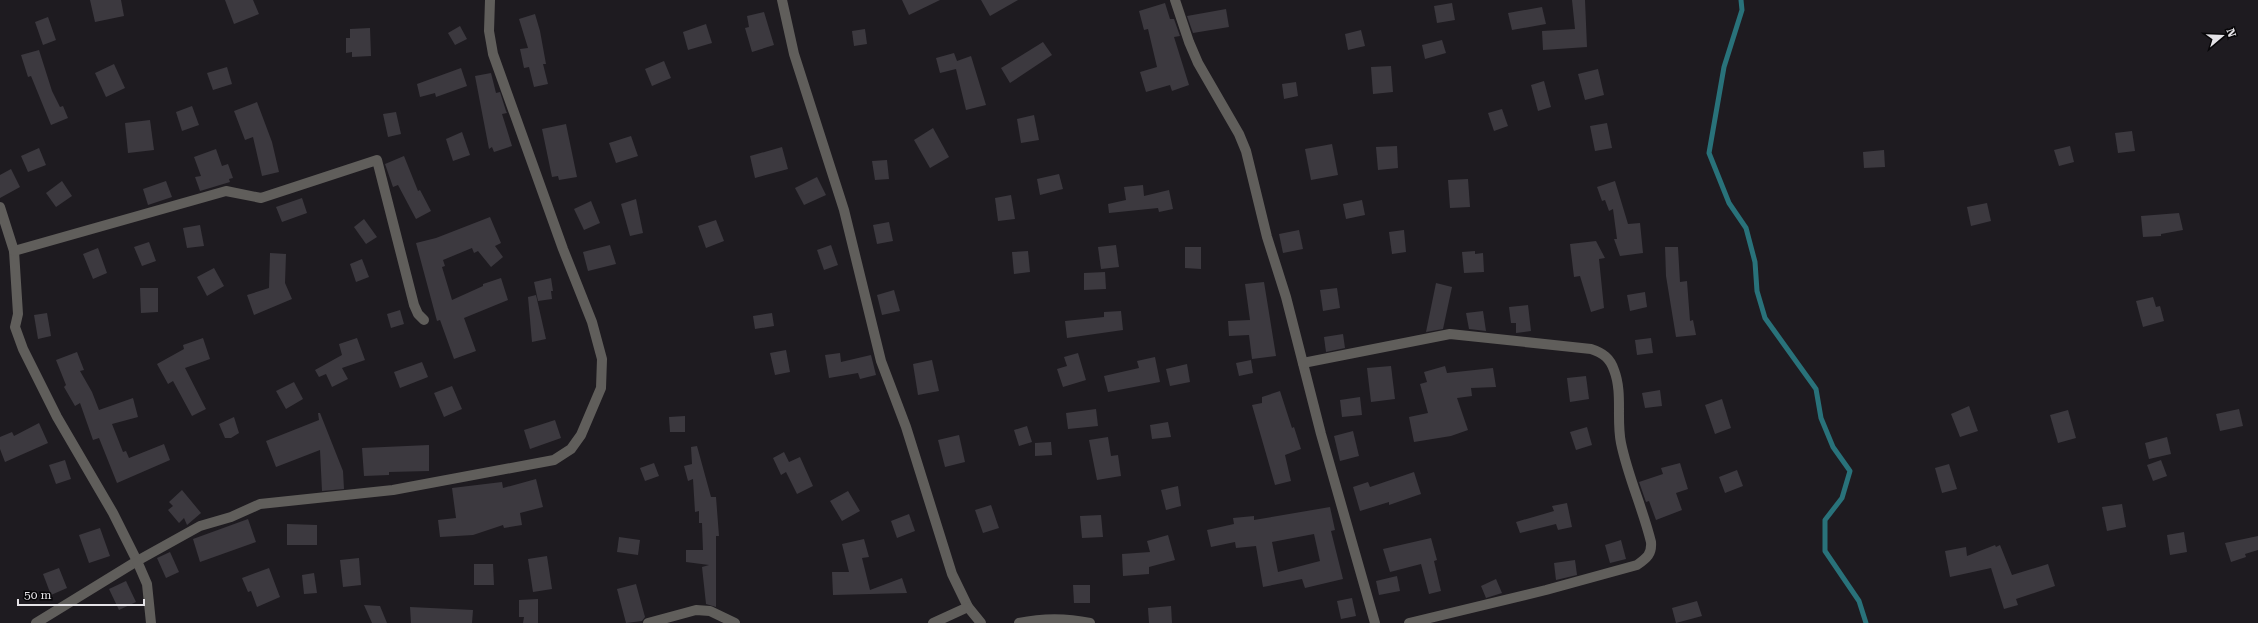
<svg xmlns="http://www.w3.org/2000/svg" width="2258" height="623" viewBox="0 0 2258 623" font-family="'Roboto Serif',serif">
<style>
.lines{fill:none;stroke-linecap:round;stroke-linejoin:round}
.stream{stroke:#29727a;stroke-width:5}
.building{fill:#3c393f;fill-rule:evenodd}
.minor{stroke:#605e5b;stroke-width:10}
</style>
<rect width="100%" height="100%" fill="#1e1b20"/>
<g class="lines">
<!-- stream -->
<path class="stream" d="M1741,0L1742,10L1724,67L1709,153L1729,203L1746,228L1755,262L1757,291L1765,318L1816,389L1821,418L1833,447L1850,471L1842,498L1825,520V551L1859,601L1866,623"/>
</g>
<!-- building -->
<g class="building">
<path d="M90,0H121L124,16L95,22Z"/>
<path d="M225,0H253L259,14L234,24Z"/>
<path d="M902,0H940L909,15Z"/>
<path d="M981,0H1018L990,16Z"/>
<path d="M1572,0H1585L1587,47L1543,50L1542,31L1575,29Z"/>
<path d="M1165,3L1170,19H1174L1180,36L1174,37L1189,85L1172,91L1170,85L1146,92L1140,72L1157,67L1148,29L1144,30L1139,11Z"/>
<path d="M1452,3L1455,20L1437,23L1434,6Z"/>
<path d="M1542,7L1546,24L1512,30L1508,13Z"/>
<path d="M1226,9L1229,27L1193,33L1187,16Z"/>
<path d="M764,12L774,45L752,52L745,28L749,27L747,16Z"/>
<path d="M535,14L540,31L546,64H543L548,84L534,87L529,67L524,68L520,49L528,48L519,19Z"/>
<path d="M48,17L56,40L43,45L35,22Z"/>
<path d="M706,24L712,43L688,50L683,32Z"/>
<path d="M460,26L467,39L455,45L448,33Z"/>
<path d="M370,28L371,56L352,57V52L346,53V38H350V29Z"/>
<path d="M865,29L867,44L854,46L852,31Z"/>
<path d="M1361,30L1365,46L1348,50L1345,34Z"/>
<path d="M1442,40L1446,53L1425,59L1422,45Z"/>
<path d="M1043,42L1052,55L1010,83L1001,68Z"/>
<path d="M39,50L52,91L60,107L63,106L68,118L51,125L31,76L28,77L21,55Z"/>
<path d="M954,53L957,61L971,56L986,105L966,110L956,69L940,73L936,58Z"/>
<path d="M664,61L671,78L652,86L645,69Z"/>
<path d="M114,64L125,88L106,97L95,73Z"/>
<path d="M1391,66L1393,92L1373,94L1371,67Z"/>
<path d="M227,67L232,84L213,90L207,73Z"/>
<path d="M461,68L467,86L436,97L435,93L420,97L417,84Z"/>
<path d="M1598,69L1604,95L1585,100L1578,74Z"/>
<path d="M491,73L496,93L500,92L506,111L507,113L502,114L512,146L494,152L492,147L489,149L475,76Z"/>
<path d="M1544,81L1551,107L1538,111L1531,85Z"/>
<path d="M1296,82L1298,96L1284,99L1282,84Z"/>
<path d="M257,102L272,142L279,172L262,176L253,137L245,140L234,111Z"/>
<path d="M192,106L199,125L182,131L176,112Z"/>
<path d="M1502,109L1508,126L1494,131L1488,113Z"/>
<path d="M396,112L401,134L388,137L383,114Z"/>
<path d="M1034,115L1039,140L1021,143L1017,119Z"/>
<path d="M150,120L154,150L128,153L125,123Z"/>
<path d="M1607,123L1612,148L1595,151L1590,126Z"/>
<path d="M566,124L577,177L559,180L558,176L552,177L542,129Z"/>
<path d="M933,128L949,157L930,168L914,140Z"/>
<path d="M2132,131L2135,151L2118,153L2115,133Z"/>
<path d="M462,132L470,155L453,161L446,139Z"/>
<path d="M631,136L638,156L616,163L609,143Z"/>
<path d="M1332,144L1338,175L1311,180L1305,149Z"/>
<path d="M1397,146L1398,168L1378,170L1376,147Z"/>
<path d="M2070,146L2074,162L2059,166L2054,150Z"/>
<path d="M782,147L788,169L755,178L750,156Z"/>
<path d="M39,148L46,165L28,172L21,156Z"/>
<path d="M216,149L222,166L228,164L233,178L229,179L230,182L200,191L195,177L201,176L194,157Z"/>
<path d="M1884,150L1885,167L1864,168L1863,152Z"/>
<path d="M404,156L418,191L420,190L431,211L416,219L398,185L393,187L385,164Z"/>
<path d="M887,160L889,179L875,180L872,161Z"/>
<path d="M11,169L20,187L0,198V175Z"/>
<path d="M1059,174L1063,189L1040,195L1037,179Z"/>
<path d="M817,177L826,195L804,205L795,188Z"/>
<path d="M1468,179L1470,207L1450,208L1448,180Z"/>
<path d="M62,181L72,196L56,207L46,193Z"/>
<path d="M166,181L172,197L148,205L143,189Z"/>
<path d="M1615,181L1628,224L1640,223L1643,253L1620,256L1614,239H1617L1613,209L1609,211L1605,200L1602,201L1597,187Z"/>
<path d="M1143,185L1144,196L1169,190L1173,209L1159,212L1158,208L1109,213L1108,204L1126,200L1124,187Z"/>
<path d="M1011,195L1015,219L998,221L995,198Z"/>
<path d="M302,198L307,213L282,222L276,207Z"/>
<path d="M636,199L643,233L630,236L621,204Z"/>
<path d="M1362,200L1365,215L1346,219L1343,204Z"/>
<path d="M591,201L600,223L584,230L574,209Z"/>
<path d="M1987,203L1991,221L1971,226L1967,207Z"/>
<path d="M2179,213L2183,230L2161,234V236L2143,237L2141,216Z"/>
<path d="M490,217L501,243L495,246L503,257L491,267L478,251L474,253L472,248L443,260L445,266L442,267L452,300L483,286V284L501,278L508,300L464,318L476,351L454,359L440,320L437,321L416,243L436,238Z"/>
<path d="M364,219L377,237L366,244L354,227Z"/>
<path d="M716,220L724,241L706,248L698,226Z"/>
<path d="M889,222L893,241L877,244L873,225Z"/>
<path d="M200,225L204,246L187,248L183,228Z"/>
<path d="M1299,230L1303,249L1283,253L1279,234Z"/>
<path d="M1404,230L1406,252L1392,254L1389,232Z"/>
<path d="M1596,241L1605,258L1599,259L1604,308L1591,312L1580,276L1574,277L1570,244Z"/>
<path d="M149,242L156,261L142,266L134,247Z"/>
<path d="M610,245L616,264L588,271L583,252Z"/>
<path d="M831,245L838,265L824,270L817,250Z"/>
<path d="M1116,245L1119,267L1101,269L1098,247Z"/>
<path d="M1185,247H1201V269L1185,268Z"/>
<path d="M1665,247H1678L1680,282L1687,281L1690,321L1693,320L1696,335L1676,337L1666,276Z"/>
<path d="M98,248L107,273L93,279L83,254Z"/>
<path d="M1028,251L1030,272L1014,274L1012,252Z"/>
<path d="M1475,251V254L1483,253L1484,272L1464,273L1462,252Z"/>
<path d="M270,253L286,254L285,283L292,299L254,315L247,295L269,288Z"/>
<path d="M362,259L369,277L356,282L350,264Z"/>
<path d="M214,268L224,286L207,296L197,277Z"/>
<path d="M1105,272L1106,289L1084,290V273Z"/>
<path d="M551,278L553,291H551L552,299L538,301L534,282Z"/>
<path d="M1264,282L1276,356L1252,359L1249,335L1229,336L1228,321L1250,320L1245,284Z"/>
<path d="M1436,283L1452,287L1443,329L1426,332Z"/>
<path d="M140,288H158V312L141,313Z"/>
<path d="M1337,288L1340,308L1323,311L1320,290Z"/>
<path d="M894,290L900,311L882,315L877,295Z"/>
<path d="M1645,292L1647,307L1630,311L1627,295Z"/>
<path d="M536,295L546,339L532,342L528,297Z"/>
<path d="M2153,297L2156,307L2160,306L2164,321L2143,327L2136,301Z"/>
<path d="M1528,305L1531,331L1516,333V323H1511L1509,307Z"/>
<path d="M400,310L404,324L391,328L387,314Z"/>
<path d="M1121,311L1123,330L1067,338L1065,321L1104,317V312Z"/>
<path d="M1483,311L1486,331L1469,329L1466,313Z"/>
<path d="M47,313L51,336L38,339L34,315Z"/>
<path d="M772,313L774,326L755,329L753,316Z"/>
<path d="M1343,334L1345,348L1326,352L1324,337Z"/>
<path d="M203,338L210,359L185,368L206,409L192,416L173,381L168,384L157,364L184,349L183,345Z"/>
<path d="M357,338L365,360L342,368L348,379L332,387L326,374L319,377L315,370L342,355L339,344Z"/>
<path d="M1651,338L1653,353L1637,355L1635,340Z"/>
<path d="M786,350L790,372L775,375L770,353Z"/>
<path d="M77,352L84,370L80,371L92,392L99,410L133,398L138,417L112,424L123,452L126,451L129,458L164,444L170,460L117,483L99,438L93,440L80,403L75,406L64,387L66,385L56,360Z"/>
<path d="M840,353L841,362L871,355L876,375L860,379L858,373L829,378L825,355Z"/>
<path d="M1078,353L1086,380L1063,387L1057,369L1067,366L1064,357Z"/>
<path d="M1155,357L1160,382L1108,392L1104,376L1139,368L1137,361Z"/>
<path d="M932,360L939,391L918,395L913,364Z"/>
<path d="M1251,360L1253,373L1239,376L1236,363Z"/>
<path d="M422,362L428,377L400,388L394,372Z"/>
<path d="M1187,364L1190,382L1170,386L1166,369Z"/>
<path d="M1391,366L1395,399L1371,402L1367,368Z"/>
<path d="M1445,366L1447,373L1493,368L1496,387L1471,388L1472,396L1457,398L1468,430L1451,436L1414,442L1409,417L1428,413L1420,384L1427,382L1424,372Z"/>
<path d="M1586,376L1589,399L1570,402L1567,378Z"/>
<path d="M294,382L303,399L286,409L276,391Z"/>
<path d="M452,386L462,409L444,417L434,393Z"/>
<path d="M1660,390L1662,406L1645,408L1642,393Z"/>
<path d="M1280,391L1292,428L1294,427L1301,449L1285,455L1291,481L1275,485L1252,405L1262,403V397Z"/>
<path d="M1360,397L1362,415L1342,417L1340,400Z"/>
<path d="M1722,399L1731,428L1715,434L1705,405Z"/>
<path d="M1969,406L1978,431L1960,437L1951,414Z"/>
<path d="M1096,409L1098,426L1068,429L1066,413Z"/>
<path d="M2239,409L2243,426L2220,431L2216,414Z"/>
<path d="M2068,410L2076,438L2058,443L2050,415Z"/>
<path d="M318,413H320L343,471L344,489L322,491L320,450L276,467L266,441L319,420Z"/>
<path d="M685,416V432H670L669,417Z"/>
<path d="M234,417L239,433L231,438H225L219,424Z"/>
<path d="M555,420L561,438L530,449L524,430Z"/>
<path d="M1168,422L1171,437L1152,439L1150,425Z"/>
<path d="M39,423L48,443L5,462L0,449V437L12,432L14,436Z"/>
<path d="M1027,426L1032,442L1019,446L1014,430Z"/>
<path d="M1587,427L1592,445L1576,450L1570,432Z"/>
<path d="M1353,431L1359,456L1340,461L1334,436Z"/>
<path d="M959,435L965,462L945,467L938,440Z"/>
<path d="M1108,437L1111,456L1118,455L1121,476L1097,480L1089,440Z"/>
<path d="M2167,437L2171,454L2149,459L2145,443Z"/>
<path d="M1051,442L1052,455L1035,456V443Z"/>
<path d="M429,445V471L389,472V475L364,476L362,448Z"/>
<path d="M697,446L711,497H716L719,536H716V607L706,604L702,567L709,565L686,562V550H703L702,523H699V511L695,512L693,479L688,481L684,466L692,464L691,447Z"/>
<path d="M784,452L789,462L800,457L813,486L797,494L786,472L781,475L773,458Z"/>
<path d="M65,460L71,479L56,484L49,465Z"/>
<path d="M2161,460L2167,476L2153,481L2147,465Z"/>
<path d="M654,463L659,476L645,481L640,468Z"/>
<path d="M1680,463L1688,489L1676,493L1682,510L1656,520L1649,501L1646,502L1639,482L1663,474L1661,468Z"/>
<path d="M1949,464L1957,489L1942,493L1935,468Z"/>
<path d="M1737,470L1743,486L1725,493L1719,477Z"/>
<path d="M1414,472L1421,494L1389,505V502L1360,511L1353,487L1368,482L1370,487Z"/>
<path d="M536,479L543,507L520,513L522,525L504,528L503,525L473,535L440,537L438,520L456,518L452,488L502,482L503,488Z"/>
<path d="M1178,486L1181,506L1166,510L1161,490Z"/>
<path d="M182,490L201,513L187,525L184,518L179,523L168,510L173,506L169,502Z"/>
<path d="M848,491L860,511L842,521L830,501Z"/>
<path d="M1567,503L1572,527L1558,530L1556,524L1520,533L1516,522L1554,511L1552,506Z"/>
<path d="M2122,504L2126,527L2107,531L2102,507Z"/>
<path d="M991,505L999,528L983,533L975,510Z"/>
<path d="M1330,507L1335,530L1331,531L1343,579L1305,588L1302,579L1263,587L1256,546L1236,548L1235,542L1211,547L1207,530L1234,524L1233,518L1254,516V520ZM1314,534L1320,561L1278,572L1272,542Z"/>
<path d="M909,514L915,531L897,538L891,521Z"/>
<path d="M1101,515L1103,537L1082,538L1080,516Z"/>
<path d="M248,519L256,542L200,562L193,539Z"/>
<path d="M287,524L317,525V545H287Z"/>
<path d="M100,528L110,556L89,563L79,535Z"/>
<path d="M2184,532L2187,552L2170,555L2167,535Z"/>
<path d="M1168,535L1175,560L1149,567V574L1123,576L1122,554L1150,552L1147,541Z"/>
<path d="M2258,536V550L2245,554L2246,557L2231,562L2225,543Z"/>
<path d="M619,537L640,540L638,555L617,552Z"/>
<path d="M1431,538L1437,560L1434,561L1441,591L1429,594L1421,564L1390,572L1383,549Z"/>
<path d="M864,539L869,557L862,558L870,590L902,578L907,593L833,595L832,572H849L842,544Z"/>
<path d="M1621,540L1626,559L1610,563L1605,545Z"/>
<path d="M1995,545L1996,547L2000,545L2012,575L2048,564L2055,586L2016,599L2018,605L2004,609L1991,568L1950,577L1945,551L1966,547L1967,556Z"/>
<path d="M170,552L179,572L166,578L157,558Z"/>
<path d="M547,556L552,589L533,592L528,559Z"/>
<path d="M359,558L361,585L343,587L340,560Z"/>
<path d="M1575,560L1577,575L1556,580L1554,563Z"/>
<path d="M474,564H493L494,585H474Z"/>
<path d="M59,568L67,588L51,595L43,574Z"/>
<path d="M269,568L280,597L257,607L251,591L248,592L242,578Z"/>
<path d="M314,573L317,593L304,594L302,575Z"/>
<path d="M1397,576L1400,591L1379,595L1376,581Z"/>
<path d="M1496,579L1502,593L1486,598L1481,586Z"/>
<path d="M126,581L136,602L119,610L109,589Z"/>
<path d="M636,584L645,617L642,621L626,623L617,589Z"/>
<path d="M1073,585H1090V603H1074Z"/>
<path d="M1352,598L1356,616L1341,619L1337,601Z"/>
<path d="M538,599V623H523L524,617H519V600Z"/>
<path d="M1697,601L1702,616L1676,623L1672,608Z"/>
<path d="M364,605L380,606L387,623H372Z"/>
<path d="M1171,606L1172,623H1149L1148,608Z"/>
<path d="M410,607L473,610L472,623H411Z"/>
</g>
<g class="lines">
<!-- minor -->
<g class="minor">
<path d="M782,0L794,54L844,210L881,361L906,427L952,574L968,607L981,623"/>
<path d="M1175,0L1189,42L1198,63L1239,134L1246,151L1267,237L1286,297L1321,434L1375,623"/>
<path d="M0,207L14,251L18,314L15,327L23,349L57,417L113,513L137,561L36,623"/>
<path d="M14,251L226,191L261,198L377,160L414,305L418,314L424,320"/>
<path d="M1303,363L1450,334L1591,349C1603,353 1610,358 1614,370C1623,393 1616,419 1621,443C1628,477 1643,509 1651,542C1652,554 1647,558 1637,565L1546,590L1409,623"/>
<path d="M151,623L147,584L137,561L200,526L231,517L260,504L393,490L554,460L571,449L581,435L601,388L602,359L592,322L563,249L493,54L489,31L490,0"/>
<path d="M648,623L696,610L710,611L735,623"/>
<path d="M933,623L968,607"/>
<path d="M1019,623C1043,618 1066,618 1090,623"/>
</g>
</g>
<!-- north arrow -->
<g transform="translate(2222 36) rotate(71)" stroke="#070608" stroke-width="3" paint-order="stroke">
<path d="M0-3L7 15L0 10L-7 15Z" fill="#e5e3e7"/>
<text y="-6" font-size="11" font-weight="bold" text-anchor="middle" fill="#e5e3e7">N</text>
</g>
<!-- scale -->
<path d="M18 599v6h126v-6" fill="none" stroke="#e5e3e7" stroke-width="2"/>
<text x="24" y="599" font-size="12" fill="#e5e3e7" stroke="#070608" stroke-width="3" paint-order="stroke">50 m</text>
</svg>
